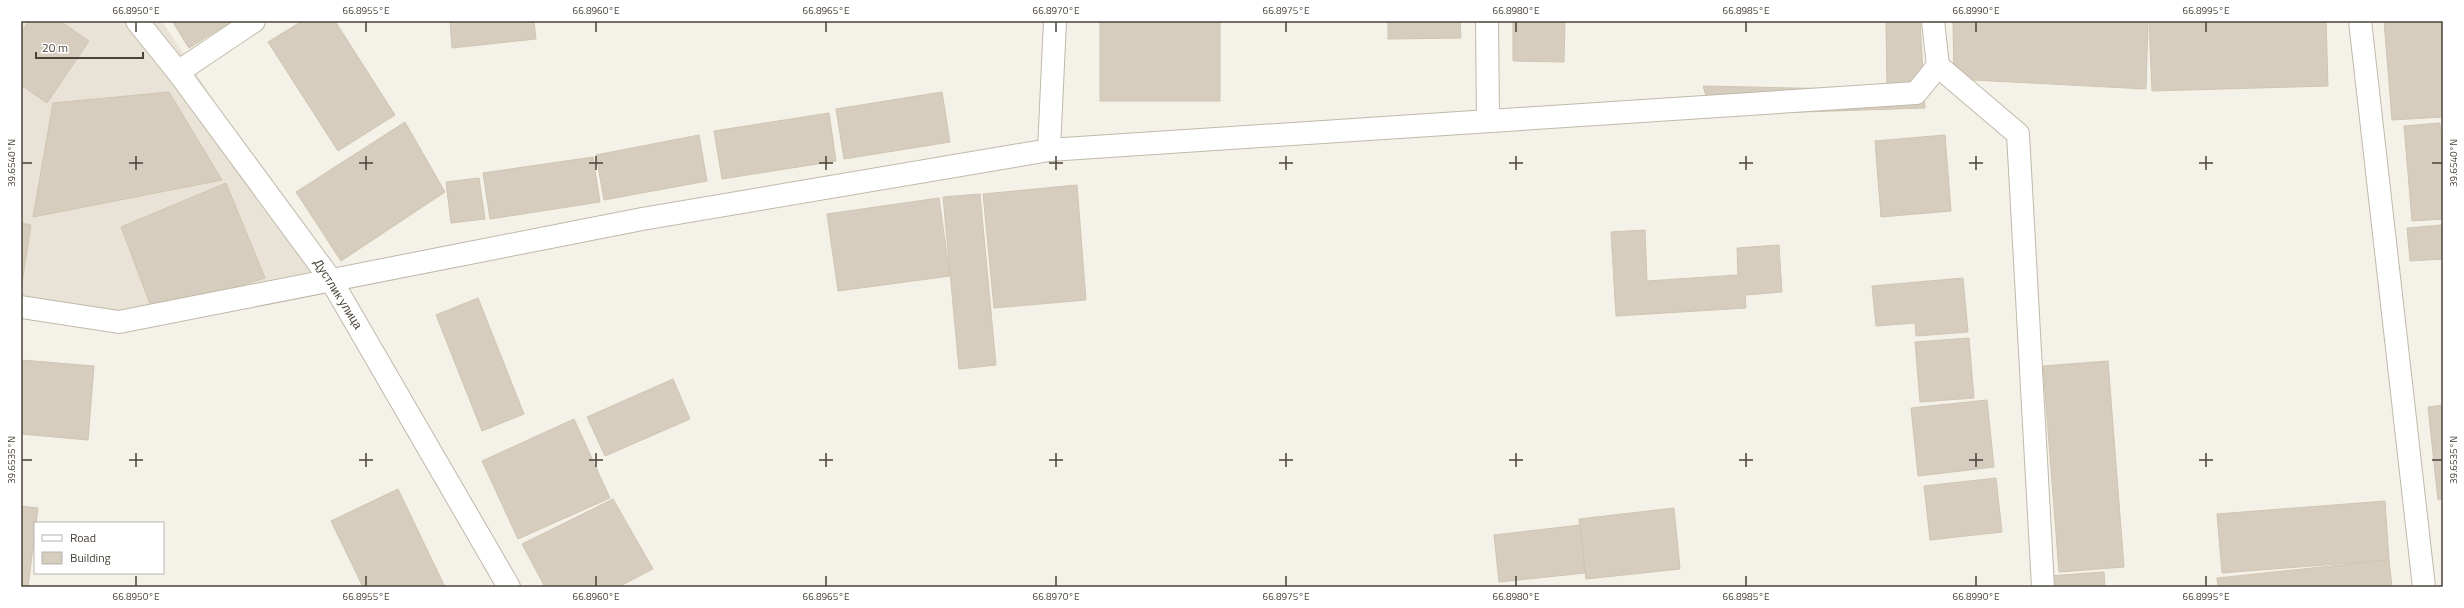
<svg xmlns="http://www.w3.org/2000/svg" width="2464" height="608" viewBox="0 0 2464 608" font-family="'Titillium Web',sans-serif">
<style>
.residential{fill:#e8e3d6}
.building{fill:#d6cdbe;stroke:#d1c5b1}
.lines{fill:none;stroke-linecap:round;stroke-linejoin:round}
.street-casing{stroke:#c0b9ab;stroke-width:24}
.street{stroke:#fff;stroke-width:22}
.ticks{fill:none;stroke:#484237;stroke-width:1.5}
.labels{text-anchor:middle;stroke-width:4;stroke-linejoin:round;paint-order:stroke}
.street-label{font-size:12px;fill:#484237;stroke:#fff}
.neatline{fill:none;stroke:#484237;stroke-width:1.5}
.ticks-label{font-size:10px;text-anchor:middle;fill:#484237}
</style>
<rect width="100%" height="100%" fill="#f4f1e8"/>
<!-- residential -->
<path class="residential" d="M21,21H162L331,280L119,322L21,307Z"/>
<!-- building -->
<g class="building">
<path d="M29,21H60L89,41L47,103L21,85V33Z"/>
<path d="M172,21H232L189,48Z"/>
<path d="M302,21H335L395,115L338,151L268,42Z"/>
<path d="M450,21H534L536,39L452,48Z"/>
<rect x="1100" y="21" width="120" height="80"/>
<path d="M1388,21H1460L1461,38L1388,39Z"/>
<path d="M1513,21H1565L1564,62L1513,61Z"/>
<path d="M1886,21H1920L1925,108L1712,115L1703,86L1887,90Z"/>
<path d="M1953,21H2148L2146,89L1954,79Z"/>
<path d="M2149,21H2326L2328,86L2152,91Z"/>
<path d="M2384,21H2441L2443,117L2392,120Z"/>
<path d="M169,92L222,180L33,217L53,103Z"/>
<path d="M942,92L950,142L844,159L836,109Z"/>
<path d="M829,113L836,161L722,179L714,131Z"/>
<path d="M405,122L445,192L341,261L296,192Z"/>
<path d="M2440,123L2443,168V219L2412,221L2404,126Z"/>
<path d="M699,135L707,181L604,200L596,155Z"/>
<path d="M1945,135L1951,211L1881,217L1875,141Z"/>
<path d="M593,157L600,202L490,219L483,173Z"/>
<path d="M479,178L485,219L451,223L446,182Z"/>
<path d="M226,183L265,278L153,312L121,227Z"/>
<path d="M1077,185L1086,300L994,308L983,194Z"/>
<path d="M980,194L996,365L959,369L943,197Z"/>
<path d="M939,198L950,276L838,291L827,214Z"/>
<path d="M21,223L31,225L21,289Z"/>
<path d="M2443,225V259L2410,261L2407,228Z"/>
<path d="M1645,230L1647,281L1738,275L1737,248L1779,245L1782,292L1745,295L1746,308L1616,316L1611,232Z"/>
<path d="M1963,278L1968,332L1916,336L1915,323L1876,326L1872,286Z"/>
<path d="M478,298L524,414L482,431L436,315Z"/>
<path d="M1969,338L1974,398L1920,402L1915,342Z"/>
<path d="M21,360L94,366L88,440L21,434Z"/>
<path d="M2108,361L2124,567L2059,572L2043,366Z"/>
<path d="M673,379L690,419L605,456L587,417Z"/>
<path d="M1987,400L1994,467L1918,476L1911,408Z"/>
<path d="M2443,405V499L2438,500L2428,407Z"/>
<path d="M574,419L610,498L518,539L482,461Z"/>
<path d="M1996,478L2002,532L1930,540L1924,486Z"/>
<path d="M398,489L445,587H363L331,521Z"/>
<path d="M613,499L653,569L618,587H545L522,544Z"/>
<path d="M2385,501L2389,560L2222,573L2217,514Z"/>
<path d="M21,506L38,508L28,587H21Z"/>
<path d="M1674,508L1680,569L1586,579L1579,519Z"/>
<path d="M1580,525L1585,573L1499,582L1494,535Z"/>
<path d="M2389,560L2392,587H2218L2217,578Z"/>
<path d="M2104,572L2105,587H2050L2049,576Z"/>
</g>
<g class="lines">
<!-- street casing -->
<g class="street-casing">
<g id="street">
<path d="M137,21L178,72L331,280L509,587"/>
<path d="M1487,21L1488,120"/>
<path d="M2360,21L2424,587"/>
<path d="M1938,66L2018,134L2043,587"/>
<path d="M178,72L254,21"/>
<path d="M1049,150L1055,21"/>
<path d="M21,307L119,322L642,219L1049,150L1916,93L1938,66L1933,21"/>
</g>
</g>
<!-- street -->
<use href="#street" class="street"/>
</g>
<!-- ticks -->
<path class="ticks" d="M136,22V32M366,22V32M596,22V32M826,22V32M1056,22V32M1286,22V32M1516,22V32M1746,22V32M1976,22V32M2206,22V32M136,156V170M366,156V170M596,156V170M826,156V170M1056,156V170M1286,156V170M1516,156V170M1746,156V170M1976,156V170M2206,156V170M22,163H32M129,163H143M359,163H373M589,163H603M819,163H833M1049,163H1063M1279,163H1293M1509,163H1523M1739,163H1753M1969,163H1983M2199,163H2213M2432,163H2442M136,453V467M366,453V467M596,453V467M826,453V467M1056,453V467M1286,453V467M1516,453V467M1746,453V467M1976,453V467M2206,453V467M22,460H32M129,460H143M359,460H373M589,460H603M819,460H833M1049,460H1063M1279,460H1293M1509,460H1523M1739,460H1753M1969,460H1983M2199,460H2213M2432,460H2442M136,576V586M366,576V586M596,576V586M826,576V586M1056,576V586M1286,576V586M1516,576V586M1746,576V586M1976,576V586M2206,576V586"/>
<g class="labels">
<!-- street labels -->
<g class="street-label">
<text transform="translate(338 294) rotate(58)" y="4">Дустлик улица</text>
</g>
</g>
<!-- border -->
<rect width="2464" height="608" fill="none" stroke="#ffffff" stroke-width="44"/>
<!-- legend -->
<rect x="34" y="522" width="130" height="52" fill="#ffffff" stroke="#b6b3af"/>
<rect x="42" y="535" width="20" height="6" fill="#ffffff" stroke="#b6b3af"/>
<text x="70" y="542" font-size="12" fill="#484237">Road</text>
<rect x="42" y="552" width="20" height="12" fill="#d6cdbe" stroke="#b6b3af"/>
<text x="70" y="562" font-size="12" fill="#484237">Building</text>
<!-- scale -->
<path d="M36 52v6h107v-6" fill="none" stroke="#484237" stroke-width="2"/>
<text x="42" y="52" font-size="12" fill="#484237" stroke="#ffffff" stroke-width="3" paint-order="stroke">20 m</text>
<rect x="22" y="22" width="2420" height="564" class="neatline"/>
<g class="ticks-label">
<text x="136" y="14">66.8950°E</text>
<text x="366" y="14">66.8955°E</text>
<text x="596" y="14">66.8960°E</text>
<text x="826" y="14">66.8965°E</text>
<text x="1056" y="14">66.8970°E</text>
<text x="1286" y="14">66.8975°E</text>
<text x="1516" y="14">66.8980°E</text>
<text x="1746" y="14">66.8985°E</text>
<text x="1976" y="14">66.8990°E</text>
<text x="2206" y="14">66.8995°E</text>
<text transform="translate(11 163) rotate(-90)" y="4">39.6540°N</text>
<text transform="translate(2453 163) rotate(-90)" y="4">39.6540°N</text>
<text transform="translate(11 460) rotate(-90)" y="4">39.6535°N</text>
<text transform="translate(2453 460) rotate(-90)" y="4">39.6535°N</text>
<text x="136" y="600">66.8950°E</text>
<text x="366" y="600">66.8955°E</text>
<text x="596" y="600">66.8960°E</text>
<text x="826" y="600">66.8965°E</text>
<text x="1056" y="600">66.8970°E</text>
<text x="1286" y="600">66.8975°E</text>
<text x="1516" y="600">66.8980°E</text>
<text x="1746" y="600">66.8985°E</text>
<text x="1976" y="600">66.8990°E</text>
<text x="2206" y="600">66.8995°E</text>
</g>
</svg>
